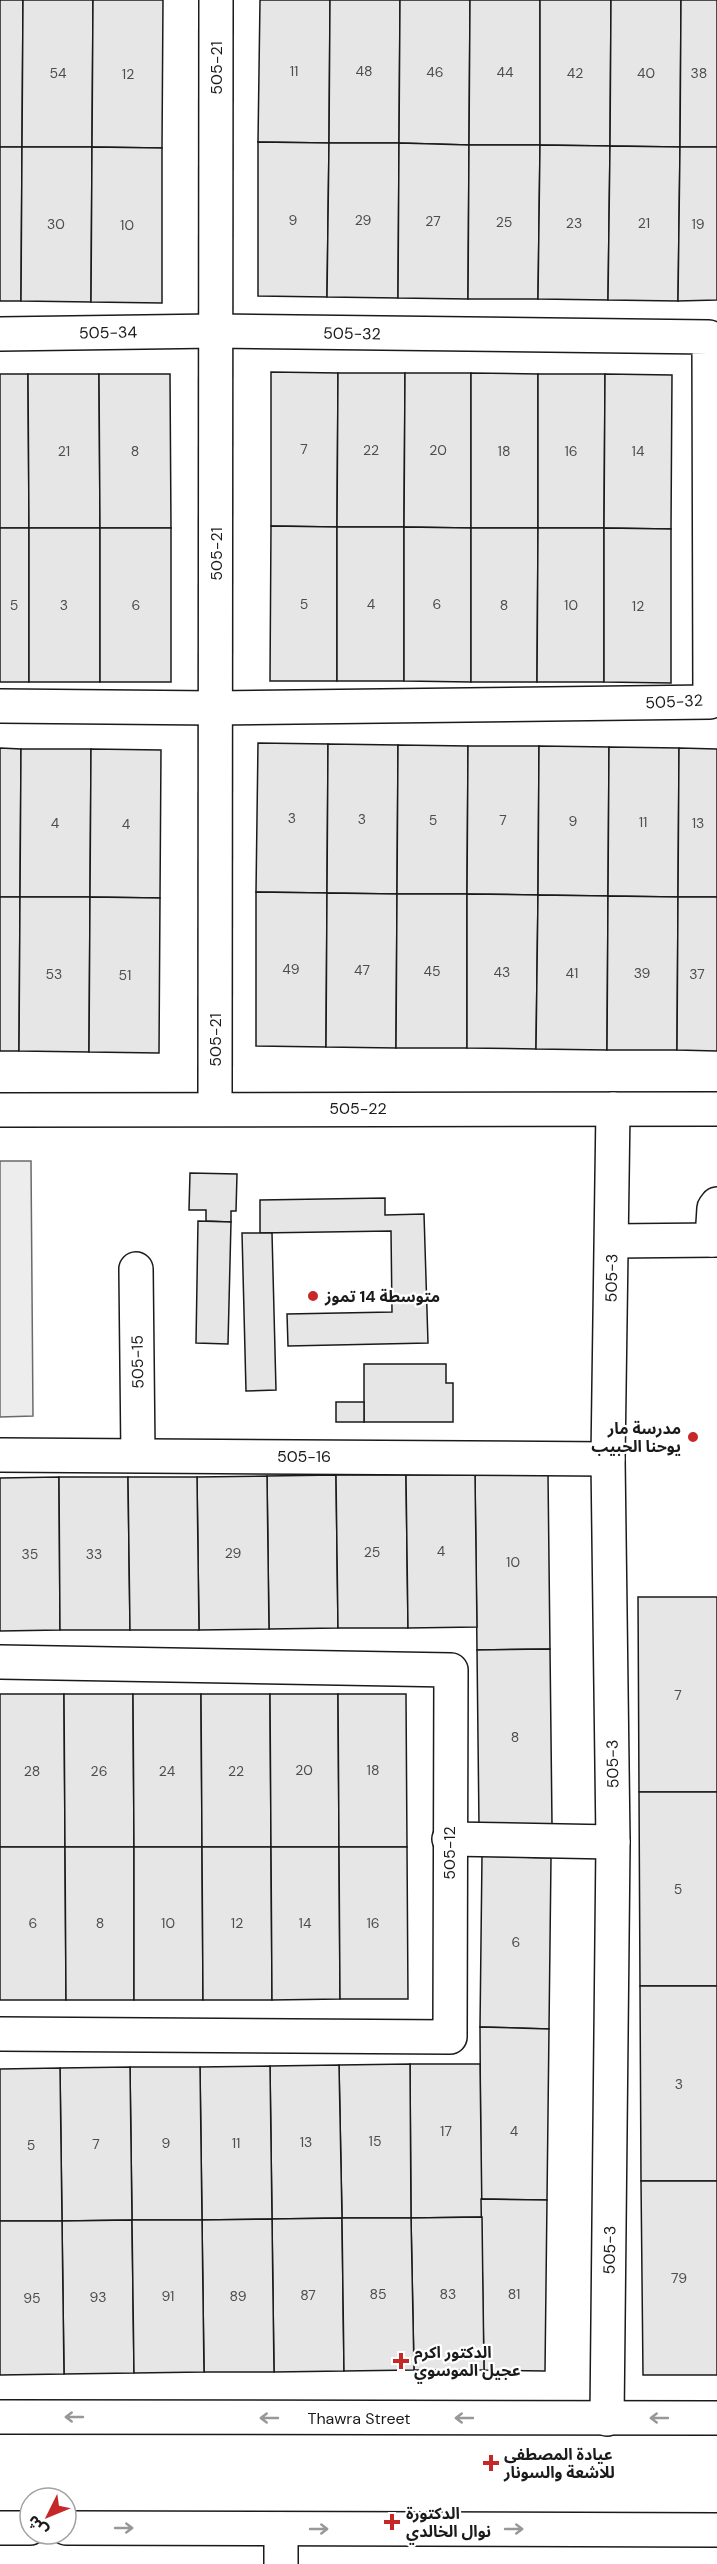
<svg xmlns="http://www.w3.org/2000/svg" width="717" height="2564" viewBox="0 0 717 2564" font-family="'DM Sans','Noto Sans Arabic',sans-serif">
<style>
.built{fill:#ededed;stroke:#6a6a6a;stroke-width:1.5}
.building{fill:#e6e6e6;stroke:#1a1a1a;stroke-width:1.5}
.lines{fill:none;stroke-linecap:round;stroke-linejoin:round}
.minor-casing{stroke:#1a1a1a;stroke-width:36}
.major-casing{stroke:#1a1a1a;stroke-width:36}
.minor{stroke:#fff;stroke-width:33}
.major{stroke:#fff;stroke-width:33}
.oneway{stroke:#989898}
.poi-dot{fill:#c62828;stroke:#fff;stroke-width:2}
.labels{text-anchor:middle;stroke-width:4.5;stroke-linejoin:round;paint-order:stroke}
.number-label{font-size:14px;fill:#4d4d4d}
.street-label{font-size:16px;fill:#1a1a1a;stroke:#fff}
.poi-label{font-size:16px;font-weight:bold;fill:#1a1a1a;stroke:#fff;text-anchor:start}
</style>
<rect width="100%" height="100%" fill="#fff"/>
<!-- built -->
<path class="built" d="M0,1161H31L33,1416L0,1417Z"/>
<!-- building -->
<g class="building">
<path d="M0,0H23L22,147H0Z"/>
<path d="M23,0H93L92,147H22Z"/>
<path d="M93,0H163L162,148L92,147Z"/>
<path d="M260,0H330L329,143L258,142Z"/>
<path d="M330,0H400L399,143H329Z"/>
<path d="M400,0H470L469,145L399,143Z"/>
<path d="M470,0H540V145H469Z"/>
<path d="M540,0H611L610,146L540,145Z"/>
<path d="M611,0H681L680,147L610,146Z"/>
<path d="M681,0H717V147H680Z"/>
<path d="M258,142L329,143L327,297L258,296Z"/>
<path d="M329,143H399L398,298L327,297Z"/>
<path d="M399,143L469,145L468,299L398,298Z"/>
<path d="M469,145H540L538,299H468Z"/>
<path d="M540,145L610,146L608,300L538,299Z"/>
<path d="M610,146L680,147L678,301L608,300Z"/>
<path d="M0,147H22L21,301H0Z"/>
<path d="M22,147H92L91,302L21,301Z"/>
<path d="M92,147L162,148V303L91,302Z"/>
<path d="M680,147H717V300L678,301Z"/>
<path d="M271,372L338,373L337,527L271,526Z"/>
<path d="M338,373H405L404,527H337Z"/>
<path d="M405,373H471V528L404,527Z"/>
<path d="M471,373L538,374V528H471Z"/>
<path d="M0,374H28L29,528H0Z"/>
<path d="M28,374H99L100,528H29Z"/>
<path d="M99,374H170L171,528H100Z"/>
<path d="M538,374H605L604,528H538Z"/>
<path d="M605,374L672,375L671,529L604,528Z"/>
<path d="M271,526L337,527V681H270Z"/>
<rect x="337" y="527" width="67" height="154"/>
<path d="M404,527L471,528V682L404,681Z"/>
<rect x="0" y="528" width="29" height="154"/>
<rect x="29" y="528" width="71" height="154"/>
<rect x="100" y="528" width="71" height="154"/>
<path d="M471,528H538L537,682H471Z"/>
<path d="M538,528H604V682H537Z"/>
<path d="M604,528L671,529V683L604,682Z"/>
<path d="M258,743L328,744L327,893L256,892Z"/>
<path d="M328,744L398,745L397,894L327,893Z"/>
<path d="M398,745L468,746L467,894H397Z"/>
<path d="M468,746H539L538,895L467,894Z"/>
<path d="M539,746L609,747L608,896L538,895Z"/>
<path d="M609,747L679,748L678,897L608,896Z"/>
<path d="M0,748L21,749L20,897H0Z"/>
<path d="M679,748L717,749V897H678Z"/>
<path d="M21,749H91L90,897H20Z"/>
<path d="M91,749L161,750L160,898L90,897Z"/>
<path d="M256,892L327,893L326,1047L256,1046Z"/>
<path d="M327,893L397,894L396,1048L326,1047Z"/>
<path d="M397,894H467V1048H396Z"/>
<path d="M467,894L538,895L536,1049L467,1048Z"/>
<path d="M538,895L608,896L607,1050L536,1049Z"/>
<path d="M608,896L678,897L677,1050H607Z"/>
<path d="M0,897H20L19,1051H0Z"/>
<path d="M20,897H90L89,1052L19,1051Z"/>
<path d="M90,897L160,898L159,1053L89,1052Z"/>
<path d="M678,897H717V1051L677,1050Z"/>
<path d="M190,1173L237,1174L236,1211H231V1222L206,1221V1210H189Z"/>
<path d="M385,1198V1215L424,1214L428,1343L288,1346L287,1314L392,1312L391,1231L260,1233V1200Z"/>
<path d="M198,1221L231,1222L228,1344L196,1343Z"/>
<path d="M242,1233H272L276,1390L246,1391Z"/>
<path d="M364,1364H446V1383H453V1422H364Z"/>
<rect x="336" y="1402" width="28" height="20"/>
<path d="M548,1474L550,1649L477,1650L475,1475Z"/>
<path d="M336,1475L338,1628L269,1629L267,1476Z"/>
<path d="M336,1475H406L408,1628H338Z"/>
<path d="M406,1475H475L477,1627L408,1628Z"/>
<path d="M267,1476L269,1629L199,1630L197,1477Z"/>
<path d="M59,1477L60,1630L0,1631V1478Z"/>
<path d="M59,1477H128L130,1630H60Z"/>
<path d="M128,1477H197L199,1630H130Z"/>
<path d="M638,1597H717V1792H639Z"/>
<path d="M550,1649L552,1824L479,1825L477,1650Z"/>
<path d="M0,1694H64L65,1847H0Z"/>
<path d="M64,1694H133L134,1847H65Z"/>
<path d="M133,1694H201L202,1847H134Z"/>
<path d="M201,1694H270L271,1847H202Z"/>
<path d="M270,1694H338L339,1847H271Z"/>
<path d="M338,1694H406L407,1847H339Z"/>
<path d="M639,1792H717V1986H640Z"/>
<path d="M0,1847H65L66,2000H0Z"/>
<path d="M65,1847H134V2000H66Z"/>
<path d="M134,1847H202L203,2000H134Z"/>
<path d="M202,1847H271L272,2000H203Z"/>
<path d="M271,1847H339L340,1999L272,2000Z"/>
<path d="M339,1847H407L408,1999H340Z"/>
<path d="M482,1856L551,1858L549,2029L480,2027Z"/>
<path d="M640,1986H717V2181H641Z"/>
<path d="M480,2027L549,2029L547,2200L481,2199Z"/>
<path d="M410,2064H480L482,2217L411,2218Z"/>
<path d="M410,2064L411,2218H342L339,2065Z"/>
<path d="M339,2065L342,2218L272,2219L270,2066Z"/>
<path d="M270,2066L272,2219L202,2220L200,2067Z"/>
<path d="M130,2067H200L202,2220H132Z"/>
<path d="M130,2067L132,2220L62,2221L60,2068Z"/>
<path d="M60,2068L62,2221H0V2069Z"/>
<path d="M641,2181H717V2375H643Z"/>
<path d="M481,2199L547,2200L545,2371L484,2370Z"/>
<path d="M482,2217L484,2370H414L411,2218Z"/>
<path d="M342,2218L344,2371L274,2372L272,2219Z"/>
<path d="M342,2218H411L414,2370L344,2371Z"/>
<path d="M272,2219L274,2372H204L202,2220Z"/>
<path d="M132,2220L134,2373L64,2374L62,2221Z"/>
<path d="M132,2220H202L204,2372L134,2373Z"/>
<path d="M0,2221H62L64,2374L0,2375Z"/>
</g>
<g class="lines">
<!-- minor casing -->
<g class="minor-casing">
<g id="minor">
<path d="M0,334L216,331L709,337L710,702L215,708L0,706"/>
<path d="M215,1108L216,0"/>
<path d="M0,1110L717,1109"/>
<path d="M712,1240L714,1208L717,1204"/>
<path d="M612,1241L717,1240"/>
<path d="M136,1269L138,1455"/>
<path d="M0,1455L608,1459"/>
<path d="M0,1662L451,1670L450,2037L0,2034"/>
<path d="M449,1839L613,1842"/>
<path d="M607,2419L613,1842L608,1459L613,1109"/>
<path d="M281,2564V2529"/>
</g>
</g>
<!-- major casing -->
<g class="major-casing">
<g id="major">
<path d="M0,2417L717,2418"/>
<path d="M0,2528H30"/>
<path d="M66,2528L717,2530"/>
</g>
</g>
<!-- minor -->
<use href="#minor" class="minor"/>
<!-- major -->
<use href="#major" class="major"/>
</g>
<!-- one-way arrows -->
<defs><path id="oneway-shaft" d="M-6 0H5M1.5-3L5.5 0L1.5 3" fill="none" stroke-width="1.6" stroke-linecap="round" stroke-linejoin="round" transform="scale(1.5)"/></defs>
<g class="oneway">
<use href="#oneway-shaft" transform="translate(74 2417) rotate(-180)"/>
<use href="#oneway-shaft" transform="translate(269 2418) rotate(-180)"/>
<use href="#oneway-shaft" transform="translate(464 2418) rotate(-180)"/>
<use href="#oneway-shaft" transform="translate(659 2418) rotate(180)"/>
<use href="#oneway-shaft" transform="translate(124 2528)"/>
<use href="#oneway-shaft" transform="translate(319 2529)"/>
<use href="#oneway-shaft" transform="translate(514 2529)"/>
</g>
<!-- markers -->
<g class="poi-dot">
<circle cx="313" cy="1296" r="6"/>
<circle cx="693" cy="1437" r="6"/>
<path d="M398 2352h6v6h6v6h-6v6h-6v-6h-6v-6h6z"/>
<path d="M488 2454h6v6h6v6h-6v6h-6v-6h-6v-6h6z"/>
<path d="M389 2513h6v6h6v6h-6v6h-6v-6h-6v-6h6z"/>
</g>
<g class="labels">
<!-- number labels -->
<g class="number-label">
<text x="294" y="76">11</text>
<text x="364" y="76">48</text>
<text x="435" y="77">46</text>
<text x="505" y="77">44</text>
<text x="58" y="78">54</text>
<text x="575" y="78">42</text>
<text x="646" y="78">40</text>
<text x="699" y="78">38</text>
<text x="128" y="79">12</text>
<text x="293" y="225">9</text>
<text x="363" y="225">29</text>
<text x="433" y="226">27</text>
<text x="504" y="227">25</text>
<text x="574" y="228">23</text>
<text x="644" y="228">21</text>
<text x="56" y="229">30</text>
<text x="698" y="229">19</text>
<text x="127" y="230">10</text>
<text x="304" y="454">7</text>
<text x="371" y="455">22</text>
<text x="438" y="455">20</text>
<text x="64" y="456">21</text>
<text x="135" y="456">8</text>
<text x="504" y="456">18</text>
<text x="571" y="456">16</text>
<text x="638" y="456">14</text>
<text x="304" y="609">5</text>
<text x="371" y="609">4</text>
<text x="437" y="609">6</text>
<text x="14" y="610">5</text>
<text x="64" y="610">3</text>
<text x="136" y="610">6</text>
<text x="504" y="610">8</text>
<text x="571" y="610">10</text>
<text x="638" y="611">12</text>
<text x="292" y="823">3</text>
<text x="362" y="824">3</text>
<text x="433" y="825">5</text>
<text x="503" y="825">7</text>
<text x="573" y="826">9</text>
<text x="643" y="827">11</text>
<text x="55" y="828">4</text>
<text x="698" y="828">13</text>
<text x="126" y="829">4</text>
<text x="291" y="974">49</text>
<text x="362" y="975">47</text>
<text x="432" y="976">45</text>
<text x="502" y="977">43</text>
<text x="572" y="978">41</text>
<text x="642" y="978">39</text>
<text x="54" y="979">53</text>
<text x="697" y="979">37</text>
<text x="125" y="980">51</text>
<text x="441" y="1556">4</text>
<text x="372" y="1557">25</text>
<text x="233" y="1558">29</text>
<text x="30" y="1559">35</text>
<text x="94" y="1559">33</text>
<text x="513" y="1567">10</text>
<text x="678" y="1700">7</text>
<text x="515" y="1742">8</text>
<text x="304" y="1775">20</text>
<text x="373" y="1775">18</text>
<text x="32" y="1776">28</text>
<text x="99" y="1776">26</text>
<text x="167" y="1776">24</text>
<text x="236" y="1776">22</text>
<text x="678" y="1894">5</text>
<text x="33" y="1928">6</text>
<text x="100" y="1928">8</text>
<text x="168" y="1928">10</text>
<text x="237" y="1928">12</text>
<text x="305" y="1928">14</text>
<text x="373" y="1928">16</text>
<text x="516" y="1947">6</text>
<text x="679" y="2089">3</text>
<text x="446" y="2136">17</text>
<text x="514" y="2136">4</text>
<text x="375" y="2146">15</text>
<text x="306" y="2147">13</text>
<text x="166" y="2148">9</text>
<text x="236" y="2148">11</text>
<text x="96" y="2149">7</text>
<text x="31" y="2150">5</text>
<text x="679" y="2283">79</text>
<text x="378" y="2299">85</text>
<text x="448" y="2299">83</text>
<text x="514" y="2299">81</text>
<text x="308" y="2300">87</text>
<text x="168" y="2301">91</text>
<text x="238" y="2301">89</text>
<text x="98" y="2302">93</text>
<text x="32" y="2303">95</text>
</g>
<!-- street labels -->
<g class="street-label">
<text transform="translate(216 68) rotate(-90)" y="6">505-21</text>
<text transform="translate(108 332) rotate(-1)" y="6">505-34</text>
<text transform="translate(352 333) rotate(1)" y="6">505-32</text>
<text transform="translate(216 554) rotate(-90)" y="6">505-21</text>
<text transform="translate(674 701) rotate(-3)" y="6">505-32</text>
<text transform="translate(215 1040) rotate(-90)" y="6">505-21</text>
<text x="358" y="1114">505-22</text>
<text transform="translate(611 1278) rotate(-89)" y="6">505-3</text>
<text transform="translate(137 1362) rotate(-91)" y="6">505-15</text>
<text x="304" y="1462">505-16</text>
<text transform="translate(612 1764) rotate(-91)" y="6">505-3</text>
<text transform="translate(449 1853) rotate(-90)" y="6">505-12</text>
<text transform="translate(609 2250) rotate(-89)" y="6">505-3</text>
<text x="359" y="2424">Thawra Street</text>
</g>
<!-- poi labels -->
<g class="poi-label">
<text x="325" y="1302">متوسطة 14 تموز</text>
<text x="681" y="1434" text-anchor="end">مدرسة مار<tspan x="681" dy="18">يوحنا الحبيب</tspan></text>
<text x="414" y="2358">الدكتور اكرم<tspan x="414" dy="18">عجيل الموسوي</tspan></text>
<text x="504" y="2460">عيادة المصطفى<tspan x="504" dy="18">للاشعة والسونار</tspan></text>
<text x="406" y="2519">الدكتورة<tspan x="406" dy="18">نوال الخالدي</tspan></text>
</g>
</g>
<!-- north arrow -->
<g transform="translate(48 2516) rotate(227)"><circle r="28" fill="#ffffff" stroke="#a3a3a3" stroke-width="1.5"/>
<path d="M0-4.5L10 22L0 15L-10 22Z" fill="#c62828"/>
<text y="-9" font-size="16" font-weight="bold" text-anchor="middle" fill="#1a1a1a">ش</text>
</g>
</svg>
